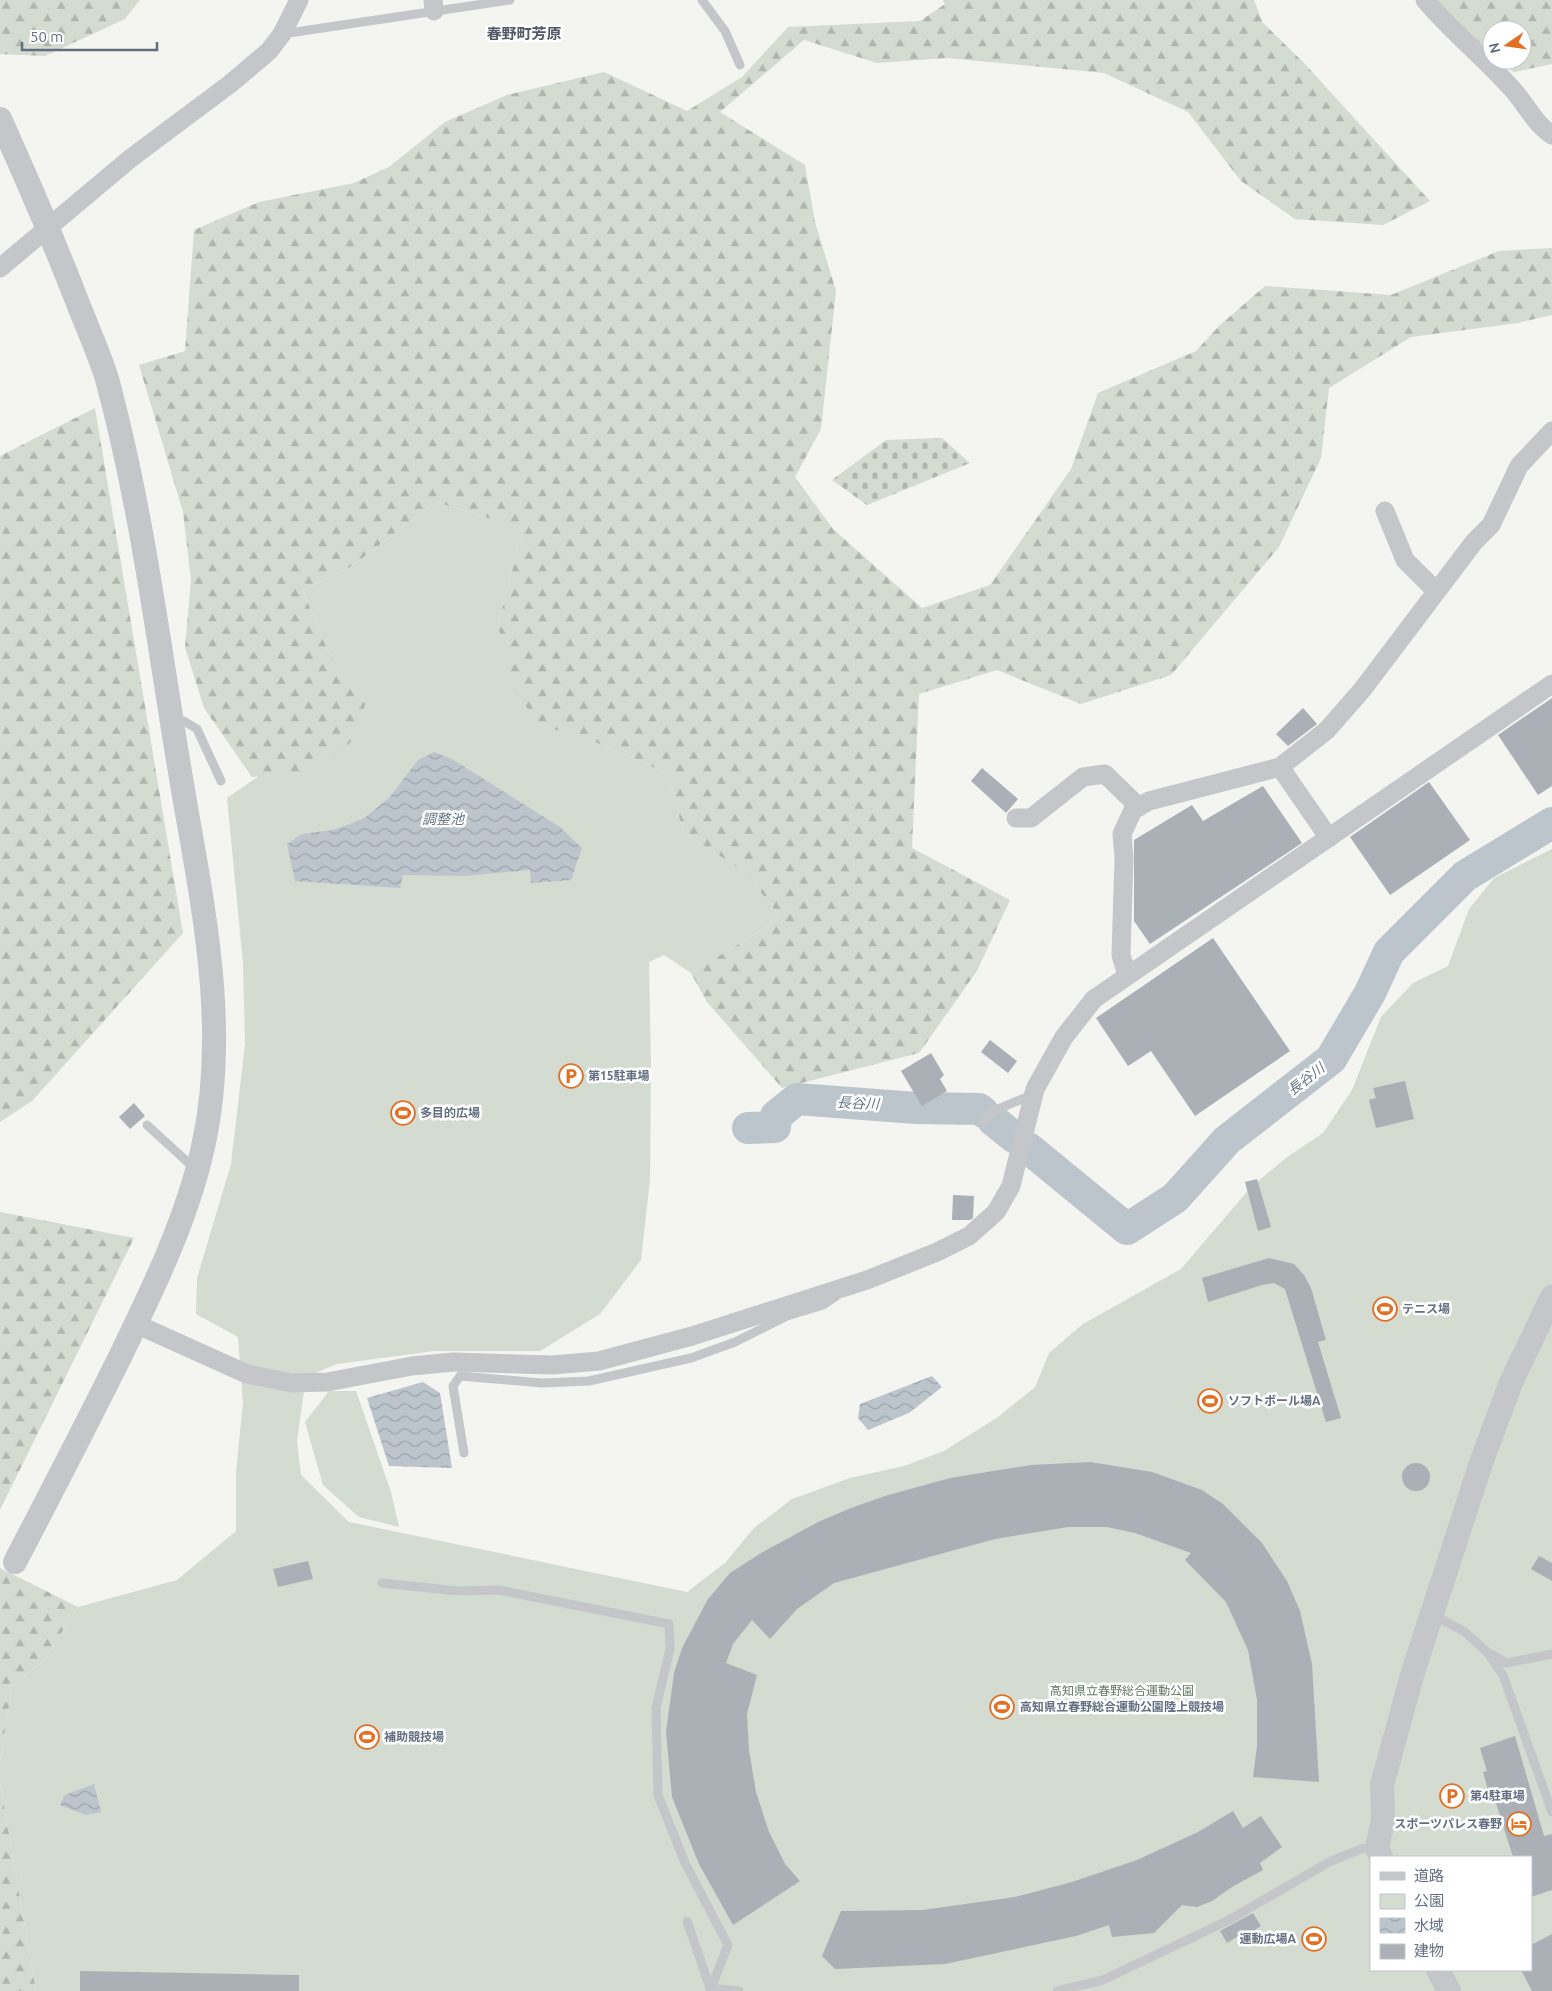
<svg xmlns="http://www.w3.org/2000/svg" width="1552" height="1991" viewBox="0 0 1552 1991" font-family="Ubuntu,'Noto Sans JP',sans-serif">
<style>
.green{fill:#d4dbd1;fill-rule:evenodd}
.forest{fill:url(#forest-firs)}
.cemetery{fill:url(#cemetery-stones)}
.water{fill:url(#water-waves)}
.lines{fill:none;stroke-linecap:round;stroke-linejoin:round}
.river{stroke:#bdc5cc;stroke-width:32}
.building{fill:#aab0b6}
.service{stroke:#c4c6ca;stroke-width:9}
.minor{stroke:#c4c6ca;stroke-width:19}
.tertiary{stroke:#c4c6ca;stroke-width:24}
.labels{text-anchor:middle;stroke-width:5;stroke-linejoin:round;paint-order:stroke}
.poi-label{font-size:12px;font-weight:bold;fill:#636f81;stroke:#fff;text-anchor:start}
.park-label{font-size:12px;fill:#637862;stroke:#fff}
.water-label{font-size:14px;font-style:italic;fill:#637785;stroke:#fff}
.quarter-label{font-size:15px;font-weight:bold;fill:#515966;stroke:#fff}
</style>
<defs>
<pattern id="forest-firs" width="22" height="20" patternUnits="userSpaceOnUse" patternTransform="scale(1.25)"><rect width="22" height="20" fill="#d4dbd1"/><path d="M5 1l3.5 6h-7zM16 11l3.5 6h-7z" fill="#b0b6af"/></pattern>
<pattern id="cemetery-stones" width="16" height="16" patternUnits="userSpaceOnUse" patternTransform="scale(1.25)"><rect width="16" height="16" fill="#d4dbd1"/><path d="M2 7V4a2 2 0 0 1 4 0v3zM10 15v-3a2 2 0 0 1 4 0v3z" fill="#b0b6af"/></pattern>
<pattern id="water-waves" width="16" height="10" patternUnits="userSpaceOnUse" patternTransform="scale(1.25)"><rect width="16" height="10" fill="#bdc5cc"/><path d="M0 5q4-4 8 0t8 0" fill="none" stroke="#9da4ab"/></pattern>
</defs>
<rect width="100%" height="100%" fill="#f4f4f0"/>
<!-- green -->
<g class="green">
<path d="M436,502L523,529L498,625L537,724L595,742L669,774L683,833L744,871L781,918L691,973L664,955L649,962L651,1067L650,1179L641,1260L600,1314L540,1351H434L337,1364L306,1377L297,1441L301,1475L349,1522L687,1592L725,1563L754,1528L792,1499L850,1478L904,1466L944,1451L998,1417L1035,1387L1049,1353L1083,1324L1181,1269L1251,1187L1287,1157L1323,1133L1352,1090L1381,1017L1413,983L1448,966L1469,909L1494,878L1552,849V1991H36L0,1782V1762L12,1687L44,1660L78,1607L177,1580L236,1531V1472L243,1403L238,1337L196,1314L197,1278L231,1164L245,1044L243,963L227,798L259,776L305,773L366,703L328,651L303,591L352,566ZM1371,1857H1531V1970H1371Z"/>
<path d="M329,1391H356L391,1492L399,1527L359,1517L323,1485L305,1422Z"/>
</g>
<!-- forest -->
<g class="forest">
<path d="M0,0H140L125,19L45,56L0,54Z"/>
<path d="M943,0H1254L1263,23L1303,62L1430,201L1383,225L1295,219L1241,181L1188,112L1104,73L947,58L877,63L804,40L720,112L805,165L815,222L836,291L821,429L795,477L833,529L922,608L990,585L1071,469L1098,393L1196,351L1219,326L1265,286L1391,295L1499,251L1552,248V315L1518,323L1411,337L1329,388L1321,458L1279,547L1171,675L1081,704L997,670L919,694L912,848L1010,900L977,971L919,1053L782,1088L707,1002L691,973L781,918L744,871L683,833L669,774L595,742L537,724L511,682L498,625L523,529L436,502L352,566L303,591L328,651L366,703L350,743L305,773L252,777L204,708L185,647L191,580L183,512L139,365L185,351L194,230L259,202L354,183L389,167L445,122L507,95L604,72L687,111L742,77L788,27L920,21L945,4Z"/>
<path d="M1433,0H1552V64L1514,72L1493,60H1522V30H1492V59Z"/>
<path d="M95,408L183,933L32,1101L0,1122V456Z"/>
<path d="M0,1212L134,1238L0,1510Z"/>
<path d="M0,1568L78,1607L44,1660L12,1687L0,1762Z"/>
<path d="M0,1782L36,1991H0Z"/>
</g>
<!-- cemetery -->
<path class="cemetery" d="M942,438L970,463L867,505L832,480L886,440Z"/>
<!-- water -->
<g class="water">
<path d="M434,752L452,759L560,827L582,848L571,880L531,883L530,870L464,876L403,875L400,888L295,881L287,844L302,834L333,830L363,819L389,798L418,760Z"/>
<path d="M932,1376L942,1387L909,1413L868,1430L858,1418L860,1404Z"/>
<path d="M423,1382L440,1393L452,1468L389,1466L367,1398Z"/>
<path d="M94,1784L101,1812L86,1815L60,1805L65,1795Z"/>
</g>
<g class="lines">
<!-- river -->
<g class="river">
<path d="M993,1120L1014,1137"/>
<path d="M748,1128L775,1127L776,1116L797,1099L916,1108L979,1109L983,1112"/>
<path d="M1028,1148L1127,1229L1175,1198L1227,1140L1331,1059L1370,993L1389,952L1465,876L1552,823"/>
</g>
</g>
<!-- building -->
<g class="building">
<path d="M1552,698V786L1538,795L1498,735Z"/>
<path d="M1303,708L1317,724L1288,746L1276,734Z"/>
<path d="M982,768L1018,799L1006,813L971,781Z"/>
<path d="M1429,782L1470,840L1390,895L1350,837Z"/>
<path d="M1263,786L1302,843L1150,944L1134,921V840L1192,805L1203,821Z"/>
<path d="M1213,938L1290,1051L1195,1116L1151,1051L1128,1066L1096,1018Z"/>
<path d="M990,1040L1017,1061L1008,1073L981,1052Z"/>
<path d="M931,1053L944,1075L940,1079L947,1091L922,1106L901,1071Z"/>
<path d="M1405,1081L1414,1119L1376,1128L1369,1100L1376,1098L1373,1088Z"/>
<path d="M134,1103L145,1116L130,1129L119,1117Z"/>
<path d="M1257,1179L1271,1227L1258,1231L1245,1182Z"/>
<path d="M953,1195L974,1196L973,1218L970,1220H952Z"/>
<path d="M1269,1258L1294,1264L1304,1275L1311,1288L1326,1340L1318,1342L1341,1418L1326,1422L1285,1289L1274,1283L1262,1285L1208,1302L1202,1278Z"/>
<path d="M1090,1462L1152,1472L1202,1490L1223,1504L1262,1543L1287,1581L1300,1611L1312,1664L1319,1782L1253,1777L1257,1746V1700L1248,1650L1226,1602L1185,1560L1191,1553L1135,1533L1107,1527H1068L995,1539L834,1583L797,1609L770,1639L752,1620L733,1644L726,1663L757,1675L747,1714L749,1750L756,1792L769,1832L785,1864L800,1881L733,1925L699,1864L672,1797L666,1732L674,1673L682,1648L708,1599L730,1573L761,1553L818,1522L851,1508L885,1496L950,1478L1031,1465Z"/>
<circle cx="1416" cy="1477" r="14"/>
<path d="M1539,1556L1552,1563V1581L1531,1569Z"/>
<path d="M308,1561L313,1579L278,1587L273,1569Z"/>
<path d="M1515,1736L1544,1836L1552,1834V1890L1531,1897V1857H1513L1495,1800L1491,1801L1483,1772L1487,1771L1480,1748Z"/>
<path d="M1233,1811L1243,1828L1261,1816L1282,1847L1260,1863L1263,1870L1232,1887L1212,1901L1197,1907L1182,1905L1154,1933L1112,1937L1109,1925L1076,1936L945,1964L835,1969L822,1956L841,1911L923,1910L1015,1897L1072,1882L1137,1860L1198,1832Z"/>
<path d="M1253,1913L1261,1926L1242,1938L1240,1935L1227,1943L1220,1931Z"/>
<path d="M1552,1934V1991H1532L1521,1970H1531V1945Z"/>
<path d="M80,1971L299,1975V1991H80Z"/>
</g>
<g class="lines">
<!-- service -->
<g class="service">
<path d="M702,0L725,31L740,65"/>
<path d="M282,34L510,0"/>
<path d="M172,724L184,721L197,729L221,781"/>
<path d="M984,1120L991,1112L1034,1094"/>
<path d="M147,1125L194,1168"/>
<path d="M464,1453L453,1386L460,1376L542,1383L589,1381L691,1358L735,1342L787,1316L823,1305L835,1297"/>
<path d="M382,1583L458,1591L499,1590L669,1624L670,1649L656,1708L658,1795L685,1863L728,1945L710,1991"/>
<path d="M1432,1614L1465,1632L1487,1652L1507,1663L1552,1654"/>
<path d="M1487,1652L1503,1675L1552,1812"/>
<path d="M687,1921L710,1988L739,1991"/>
<path d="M1057,1991L1103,1980L1229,1920L1329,1862L1361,1849L1377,1848"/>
</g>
<!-- minor -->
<g class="minor">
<path d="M433,0L434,11"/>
<path d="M1425,0C1453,33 1486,59 1514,91C1527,106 1535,124 1552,135"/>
<path d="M0,268L131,158L230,84L269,51L282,34L299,0"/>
<path d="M1385,511L1405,560L1436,591"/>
<path d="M1280,767L1329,838"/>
<path d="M1016,818H1031L1083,777L1105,774L1139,807"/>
<path d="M1127,975L1121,955L1124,858L1122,834L1133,810L1149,801L1280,767L1327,730L1362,690L1474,542L1491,525L1519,466L1552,431"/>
<path d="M136,1324L247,1374L292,1383L327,1382L412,1366L454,1362L552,1365L599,1361L692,1336L867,1280L937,1252L969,1236L996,1212L1011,1186L1035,1089L1064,1037L1094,999L1552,684"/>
</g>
<!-- tertiary -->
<g class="tertiary">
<path d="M0,119C27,179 53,239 77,301C87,327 99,353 107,379C143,512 159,648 182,784C202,902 230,1027 203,1147C186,1223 150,1295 116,1365C83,1431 49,1497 15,1562"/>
<path d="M1381,1857L1377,1848L1383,1820L1382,1785L1413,1672L1481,1463L1512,1380L1552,1297"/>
<path d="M1438,1970L1449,1991"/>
</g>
</g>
<!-- icons -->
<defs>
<g id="parking-ring" transform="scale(1.25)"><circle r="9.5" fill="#fff" stroke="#e17024" stroke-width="1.5"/><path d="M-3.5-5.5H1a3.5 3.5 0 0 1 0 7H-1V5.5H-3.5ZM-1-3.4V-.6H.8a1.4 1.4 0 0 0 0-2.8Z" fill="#e17024"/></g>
<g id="stadium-ring" transform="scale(1.25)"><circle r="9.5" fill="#fff" stroke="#e17024" stroke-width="1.5"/><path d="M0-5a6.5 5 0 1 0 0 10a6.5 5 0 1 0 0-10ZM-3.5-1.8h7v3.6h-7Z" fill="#e17024"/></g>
<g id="hotel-ring" transform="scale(1.25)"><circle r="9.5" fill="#fff" stroke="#e17024" stroke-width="1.5"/><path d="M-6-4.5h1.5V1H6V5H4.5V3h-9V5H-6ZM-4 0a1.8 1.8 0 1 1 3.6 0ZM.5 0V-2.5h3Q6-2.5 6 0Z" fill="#e17024"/></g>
</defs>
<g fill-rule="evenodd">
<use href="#parking-ring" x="571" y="1076"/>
<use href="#stadium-ring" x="403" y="1113"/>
<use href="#stadium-ring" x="1385" y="1309"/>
<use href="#stadium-ring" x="1210" y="1401"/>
<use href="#stadium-ring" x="1002" y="1707"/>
<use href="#stadium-ring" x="367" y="1737"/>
<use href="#parking-ring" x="1452" y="1796"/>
<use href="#hotel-ring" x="1519" y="1824"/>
<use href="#stadium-ring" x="1314" y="1939"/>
</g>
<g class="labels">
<!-- poi labels -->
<g class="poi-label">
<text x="588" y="1080">第15駐車場</text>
<text x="420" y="1117">多目的広場</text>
<text x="1402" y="1313">テニス場</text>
<text x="1228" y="1405">ソフトボール場A</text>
<text x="1020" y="1711">高知県立春野総合運動公園陸上競技場</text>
<text x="384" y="1741">補助競技場</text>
<text x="1470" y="1800">第4駐車場</text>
<text x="1502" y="1828" text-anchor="end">スポーツパレス春野</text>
<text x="1296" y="1943" text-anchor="end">運動広場A</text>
</g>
<!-- park labels -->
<g class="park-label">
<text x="1122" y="1695">高知県立春野総合運動公園</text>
</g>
<!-- water labels -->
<g class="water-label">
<text x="443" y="824">調整池</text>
<text transform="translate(1306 1079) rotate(-38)" y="5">長谷川</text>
<text transform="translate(858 1103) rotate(3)" y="5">長谷川</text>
</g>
<!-- quarter labels -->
<g class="quarter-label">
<text x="524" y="39">春野町芳原</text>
</g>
</g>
<!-- legend -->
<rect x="1370" y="1856" width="162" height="115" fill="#ffffff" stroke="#c1c5cd"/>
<rect x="1380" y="1872" width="25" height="8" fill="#c4c6ca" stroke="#c1c5cd"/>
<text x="1414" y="1881" font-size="15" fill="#636f81">道路</text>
<rect x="1380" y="1894" width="25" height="15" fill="#d4dbd1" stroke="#c1c5cd"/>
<text x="1414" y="1906" font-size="15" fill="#636f81">公園</text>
<rect x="1380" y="1918" width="25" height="15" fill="url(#water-waves)" stroke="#c1c5cd"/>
<text x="1414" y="1931" font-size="15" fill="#636f81">水域</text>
<rect x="1380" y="1944" width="25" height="15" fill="#aab0b6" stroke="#c1c5cd"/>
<text x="1414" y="1956" font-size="15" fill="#636f81">建物</text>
<!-- north arrow -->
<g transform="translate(1507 45) rotate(257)"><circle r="24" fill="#ffffff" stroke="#c1c5cd"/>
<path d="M0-4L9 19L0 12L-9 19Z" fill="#e17024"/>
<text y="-8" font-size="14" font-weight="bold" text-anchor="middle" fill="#636f81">N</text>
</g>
<!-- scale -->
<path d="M22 42v8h135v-8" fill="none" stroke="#636f81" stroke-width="2.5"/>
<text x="30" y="42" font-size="15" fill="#636f81" stroke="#ffffff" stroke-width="4" paint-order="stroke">50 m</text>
</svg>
